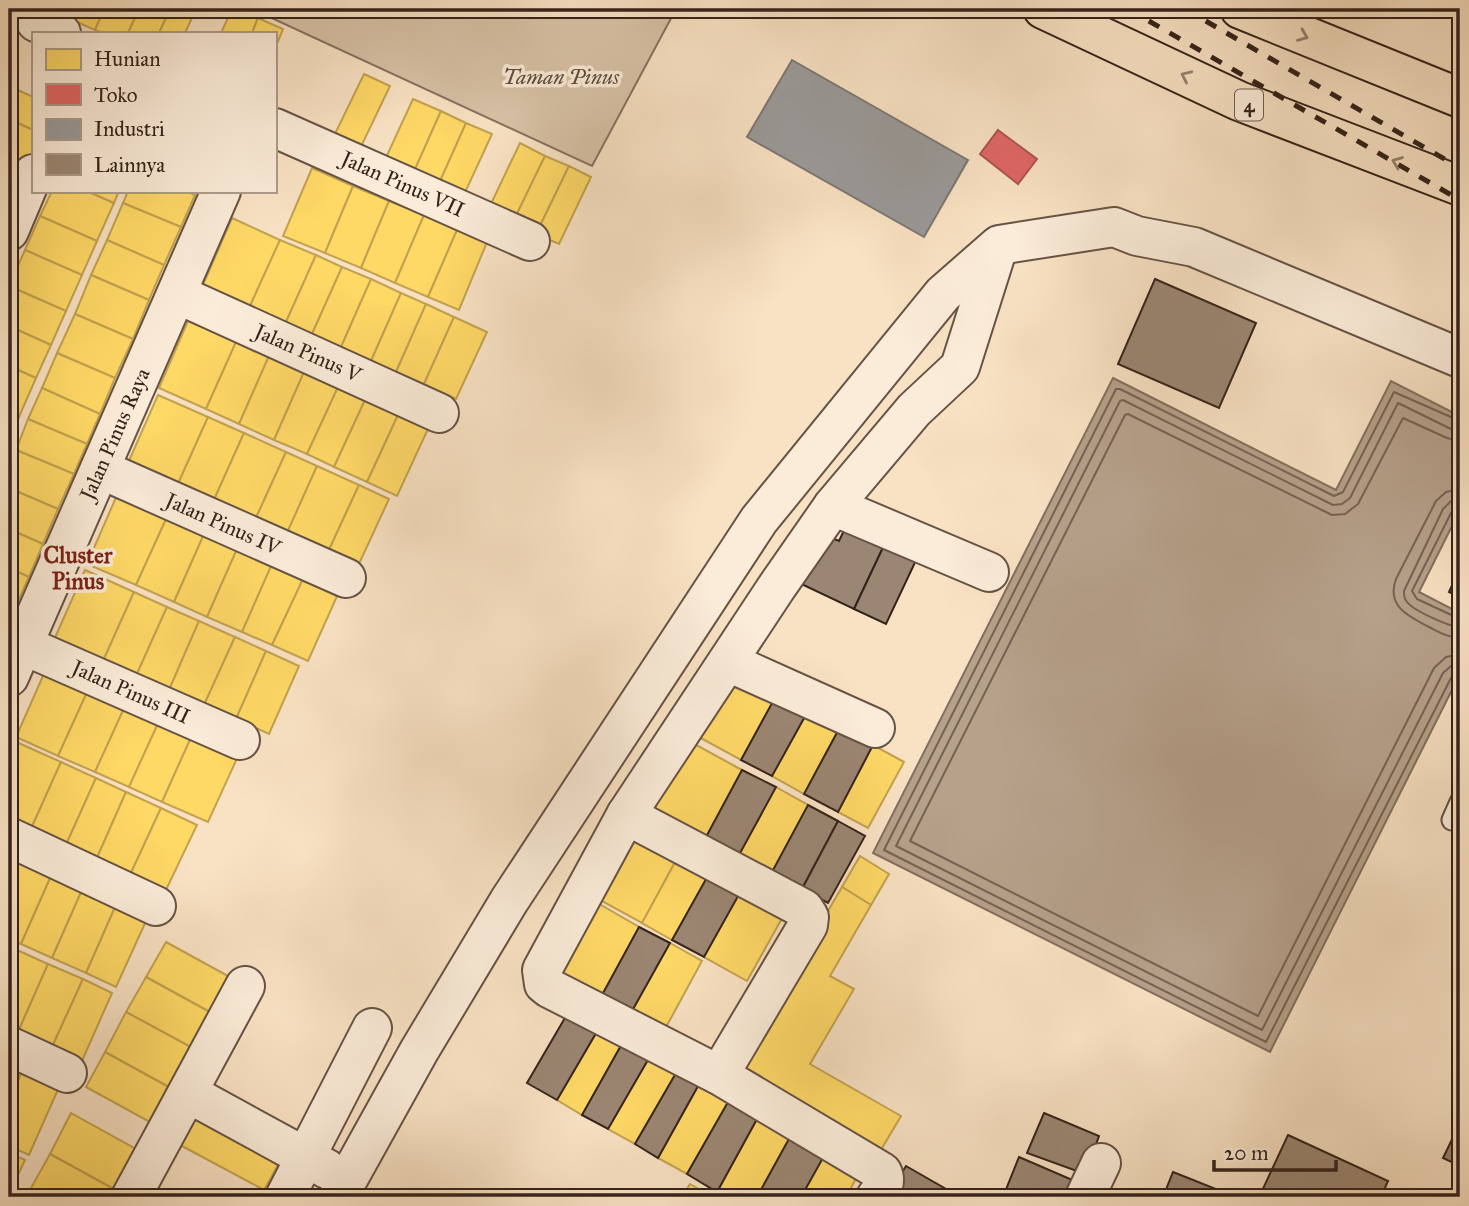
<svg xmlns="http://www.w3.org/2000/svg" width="1469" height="1206" viewBox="0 0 1469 1206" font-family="'IM FELL Great Primer',serif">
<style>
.green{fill:#d8c2a7;stroke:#867261;stroke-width:2}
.water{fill:#b6a18b;stroke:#826f5e;stroke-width:2}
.homes{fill:#ffd966;stroke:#c2a250;stroke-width:2}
.shops{fill:#e06666;stroke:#ad5250;stroke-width:2}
.industry{fill:#999;stroke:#7b7673;stroke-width:2}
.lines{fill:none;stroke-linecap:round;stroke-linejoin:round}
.shore{stroke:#766253;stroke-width:2}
.building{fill:#9b8673;stroke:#35231b;stroke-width:2}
.lane-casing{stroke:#665345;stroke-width:23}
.street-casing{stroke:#665345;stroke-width:42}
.highway-casing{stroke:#35231b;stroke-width:42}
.lane{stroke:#fbecd9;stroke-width:19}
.street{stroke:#fbecd9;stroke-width:38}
.highway{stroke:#f9e2c4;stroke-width:38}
.rail{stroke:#35231b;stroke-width:5;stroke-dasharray:12 12;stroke-linecap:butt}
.oneway{stroke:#978270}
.labels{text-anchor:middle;stroke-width:7;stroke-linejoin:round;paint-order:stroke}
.shield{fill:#fbecd9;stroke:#705f54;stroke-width:2}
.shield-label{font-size:19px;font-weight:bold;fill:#35231b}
.park-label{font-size:21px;font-style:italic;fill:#5e4b3e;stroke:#fbecd9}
.street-label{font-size:21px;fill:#35231b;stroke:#fbecd9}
.neighbourhood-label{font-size:23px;font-weight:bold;fill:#7a1f14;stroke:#fbecd9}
</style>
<rect width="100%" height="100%" fill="#f9e2c4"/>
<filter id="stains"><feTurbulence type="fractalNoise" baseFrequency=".00286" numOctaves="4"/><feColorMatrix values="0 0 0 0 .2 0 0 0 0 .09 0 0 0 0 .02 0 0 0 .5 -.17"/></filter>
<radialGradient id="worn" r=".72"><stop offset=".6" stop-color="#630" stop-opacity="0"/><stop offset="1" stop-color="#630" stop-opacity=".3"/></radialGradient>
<!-- green -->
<path class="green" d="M252,9H676L592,166Z"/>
<!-- water -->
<path class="water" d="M1113,378L1336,490L1391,381L1460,416V510L1419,592L1460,613V674L1270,1052L873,853Z"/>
<!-- homes -->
<g class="homes">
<path d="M9,9H21L29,12L16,38L9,34Z"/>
<path d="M48,9H74L70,19Z"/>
<path d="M74,9H104L95,30L70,19Z"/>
<path d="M104,9H139L128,33H103L95,30Z"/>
<path d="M139,9H170L159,33H128Z"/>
<path d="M170,9H196L185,33H159Z"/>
<path d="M232,9H237L258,18L252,33H221Z"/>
<path d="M258,18L283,29L275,49V33H252Z"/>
<path d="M364,74L390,86L357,155L331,142Z"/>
<path d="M9,86L33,97V130L9,119Z"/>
<path d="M413,99L441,111L412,176L383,164Z"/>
<path d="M441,111L466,123L437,188L412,176Z"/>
<path d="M9,119L33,130V162L31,168L9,158Z"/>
<path d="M466,123L492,134L462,199L437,188Z"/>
<path d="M520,143L545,156L513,222L488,210Z"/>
<path d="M545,156L569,166L536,234L513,222Z"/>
<path d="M9,158L31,168L9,204Z"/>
<path d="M569,166L591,177L559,244L536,234Z"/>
<path d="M312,168L353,186L325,253L283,236Z"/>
<path d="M353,186L389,201L361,268L325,253Z"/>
<path d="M52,191H87L114,203L97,241L40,216Z"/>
<path d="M87,191H119L114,203Z"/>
<path d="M128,191H185L195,195L181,227L123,203Z"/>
<path d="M389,201L424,215L395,283L361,268Z"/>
<path d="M123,203L181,227L164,265L107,240Z"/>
<path d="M424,215L457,230L428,297L395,283Z"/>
<path d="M40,216L97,241L82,275L25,250Z"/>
<path d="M232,218L280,240L250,306L203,285Z"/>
<path d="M457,230L487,242L459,310L428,297Z"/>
<path d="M107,240L164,265L149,300L91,275Z"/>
<path d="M280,240L316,255L286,322L250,306Z"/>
<path d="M25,250L82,275L66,311L9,286Z"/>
<path d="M316,255L342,267L312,334L286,322Z"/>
<path d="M342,267L371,279L341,347L312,334Z"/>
<path d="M91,275L149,300L133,339L75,314Z"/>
<path d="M371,279L401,293L371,361L341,347Z"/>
<path d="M9,286L66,311L51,345L9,326Z"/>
<path d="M401,293L426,304L396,372L371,361Z"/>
<path d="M426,304L454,317L424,384L396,372Z"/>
<path d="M75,314L133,339L115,378L57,353Z"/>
<path d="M454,317L487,332L456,399L424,384Z"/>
<path d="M188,321L236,342L206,409L159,388Z"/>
<path d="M9,326L51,345L36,378L9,366Z"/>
<path d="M236,342L269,356L239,424L206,409Z"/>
<path d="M57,353L115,378L100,414L42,388Z"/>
<path d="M269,356L304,372L274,440L239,424Z"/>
<path d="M9,366L36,378L19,417L9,412Z"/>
<path d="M304,372L338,387L307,454L274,440Z"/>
<path d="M338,387L365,400L334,467L307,454Z"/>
<path d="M42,388L100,414L87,444L28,419Z"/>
<path d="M158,395L208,417L177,486L128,463Z"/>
<path d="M365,400L398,415L367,482L334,467Z"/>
<path d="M9,412L19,417L9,439Z"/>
<path d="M398,415L428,429L397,496L367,482Z"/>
<path d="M208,417L244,433L213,502L177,486Z"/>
<path d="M28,419L87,444L74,474L16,450Z"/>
<path d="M244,433L286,452L255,520L213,502Z"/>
<path d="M16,450L74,474L58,509L9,488V467Z"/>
<path d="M286,452L317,466L287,533L255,520Z"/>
<path d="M317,466L359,485L328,552L287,533Z"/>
<path d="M359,485L389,499L358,566L328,552Z"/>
<path d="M9,488L58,509L43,544L9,529Z"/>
<path d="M117,495L167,517L136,585L87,564Z"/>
<path d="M167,517L204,534L174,602L136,585Z"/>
<path d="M9,529L43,544L29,577L9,568Z"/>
<path d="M204,534L237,549L207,617L174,602Z"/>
<path d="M237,549L272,564L242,632L207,617Z"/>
<path d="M272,564L303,579L272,645L242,632Z"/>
<path d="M9,568L29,577L12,615L9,614Z"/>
<path d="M85,570L134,592L103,661L54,640Z"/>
<path d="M303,579L338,594L308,661L272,645Z"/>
<path d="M134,592L167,607L136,676L103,661Z"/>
<path d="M167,607L199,621L169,690L136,676Z"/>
<path d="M199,621L235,637L204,705L169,690Z"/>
<path d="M235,637L266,651L236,719L204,705Z"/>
<path d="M266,651L299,666L269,734L236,719Z"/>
<path d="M46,669L89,688L58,756L16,737Z"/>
<path d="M732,669L777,694L741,760L697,736Z"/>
<path d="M89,688L126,704L95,772L58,756Z"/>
<path d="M126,704L160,719L129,787L95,772Z"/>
<path d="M808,711L840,727L804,794L772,776Z"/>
<path d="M160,719L193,733L162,802L129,787Z"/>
<path d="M193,733L239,754L208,822L162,802Z"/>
<path d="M12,740L61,762L30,831L9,822V747Z"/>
<path d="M689,741L742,770L706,837L653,809Z"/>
<path d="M873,745L904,762L868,828L838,812Z"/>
<path d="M61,762L96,778L65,847L30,831Z"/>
<path d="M96,778L126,792L96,860L65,847Z"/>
<path d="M776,787L808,805L772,872L739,855Z"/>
<path d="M126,792L161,808L130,875L96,860Z"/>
<path d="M161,808L197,825L165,892L130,875Z"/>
<path d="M628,827L679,855L642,923L591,895Z"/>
<path d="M679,855L710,872L672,940L642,923Z"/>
<path d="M860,856L889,874L871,905L842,887Z"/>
<path d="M16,860L51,876L21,944L9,939V877Z"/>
<path d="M51,876L82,890L52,958L21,944Z"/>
<path d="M842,887L871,905L830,976L854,989L810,1064L901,1116L878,1155L734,1073Z"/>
<path d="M742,889L785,913L747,981L704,957Z"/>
<path d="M82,890L116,905L86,973L52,958Z"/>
<path d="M589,898L639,927L602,995L551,966Z"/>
<path d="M116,905L147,919L116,987L86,973Z"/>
<path d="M166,942L237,981L217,1016L146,977Z"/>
<path d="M670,943L702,961L665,1029L632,1011Z"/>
<path d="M9,946L17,950L9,968Z"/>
<path d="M17,950L48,964L18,1032L9,1028V968Z"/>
<path d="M48,964L83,979L52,1047L18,1032Z"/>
<path d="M146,977L217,1016L198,1051L126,1012Z"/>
<path d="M83,979L112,993L82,1061L52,1047Z"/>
<path d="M126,1012L198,1051L176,1091L105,1052Z"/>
<path d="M599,1028L623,1042L582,1115L557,1100Z"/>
<path d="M105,1052L176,1091L157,1126L86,1087Z"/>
<path d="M649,1058L676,1073L635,1144L608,1129Z"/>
<path d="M9,1063L23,1069L9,1101Z"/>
<path d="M23,1069L60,1085L29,1155L9,1146V1101Z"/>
<path d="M698,1086L728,1102L687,1174L658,1158Z"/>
<path d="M71,1113L143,1153L121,1193L50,1154Z"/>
<path d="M199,1113L282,1158L264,1190L180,1145Z"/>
<path d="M757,1119L790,1137L757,1197H727L717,1192Z"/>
<path d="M9,1153L25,1160L9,1194Z"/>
<path d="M50,1154L121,1193L119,1197H47L31,1188Z"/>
<path d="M824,1156L858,1175L846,1197H801Z"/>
<path d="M690,1184L713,1197H682Z"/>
</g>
<!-- shops -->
<path class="shops" d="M998,130L1037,159L1018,184L980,154Z"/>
<!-- industry -->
<path class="industry" d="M792,60L968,160L924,237L747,137Z"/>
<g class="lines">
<!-- shore -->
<g class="shore">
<path d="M1460,421L1394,392L1343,492L1334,496L1120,389H1116L884,850L1266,1042L1451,678L1455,674L1460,673"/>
<path d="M1460,430L1451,429L1398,403L1350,498L1342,504L1333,505L1123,400L1120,401L896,846L1262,1030L1443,673L1451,666L1460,664"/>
<path d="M1460,441L1447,438L1403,418L1358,504L1345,514L1332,515L1128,414L1125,415L910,841L1258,1016L1434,668L1446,657L1460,654"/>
<path d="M1460,489L1446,492L1436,501L1396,579C1386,606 1408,616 1429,627C1439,632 1449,638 1460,638"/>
<path d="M1460,500L1451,501L1443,509L1404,591C1404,596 1404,598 1407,602C1414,611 1450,627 1460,627"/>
<path d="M1460,509L1451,513L1412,591L1417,599L1460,619"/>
</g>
</g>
<!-- building -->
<g class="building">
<path d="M1155,279L1256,323L1219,408L1118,364Z"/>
<path d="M849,520L887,539L854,609L795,581L818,532L839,541Z"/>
<path d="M887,539L919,554L886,624L854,609Z"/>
<path d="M1460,568V597L1449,592Z"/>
<path d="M777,694L808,711L772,776L741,760Z"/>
<path d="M840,727L873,745L838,812L804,794Z"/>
<path d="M742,770L776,787L739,855L706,837Z"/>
<path d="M808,805L838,821L802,889L772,872Z"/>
<path d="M838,821L865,836L828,903L802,889Z"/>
<path d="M710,872L742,889L704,957L672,940Z"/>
<path d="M639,927L670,943L632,1011L602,995Z"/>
<path d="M569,1011L599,1028L557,1100L527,1083Z"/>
<path d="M623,1042L649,1058L608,1129L582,1115Z"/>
<path d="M676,1073L698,1086L658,1158L635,1144Z"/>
<path d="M728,1102L757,1119L717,1192L687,1174Z"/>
<path d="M1044,1113L1099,1136L1085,1174L1027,1153Z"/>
<path d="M1460,1123V1166L1443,1158Z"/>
<path d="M1288,1135L1388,1181L1381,1197H1271L1261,1193Z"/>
<path d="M790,1137L824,1156L801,1197H757Z"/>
<path d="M1019,1157L1084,1185L1079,1197H1003Z"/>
<path d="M906,1166L960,1197H887Z"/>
<path d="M1173,1172L1221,1191L1219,1197H1163Z"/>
</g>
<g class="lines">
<!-- lane casing -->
<g class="lane-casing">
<path id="lane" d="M1452,820L1460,802"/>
</g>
<!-- street casing -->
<g class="street-casing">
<g id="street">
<path d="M36,22L61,33"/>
<path d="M275,128L530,241"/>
<path d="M9,231L33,174"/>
<path d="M177,294L439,413"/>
<path d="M100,469L346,578"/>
<path d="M833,506L989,572"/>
<path d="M23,645L240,740"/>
<path d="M728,662L875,728"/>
<path d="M9,677L221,191"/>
<path d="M626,815L804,909L809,917L808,925L719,1075"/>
<path d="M9,837L156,906"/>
<path d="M9,1046L67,1073"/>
<path d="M188,1093L327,1169"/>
<path d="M131,1197L245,986"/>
<path d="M285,1197L372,1028"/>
<path d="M338,1197L419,1051L509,901L759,520L943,294L999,245L1114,227L1137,236L1194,247L1460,358"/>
<path d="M876,1197C882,1189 887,1182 882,1172L719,1075L549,988L544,984L542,970L626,815L776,588L833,506L914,410L960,367L998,247"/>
<path d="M1085,1197L1101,1163"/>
</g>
</g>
<!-- highway casing -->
<g class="highway-casing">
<g id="highway">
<path d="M1043,9L1239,101L1460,186"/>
<path d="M1240,9L1460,98"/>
</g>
</g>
<!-- lane -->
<use href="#lane" class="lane"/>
<!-- street -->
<use href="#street" class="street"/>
<!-- highway -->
<use href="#highway" class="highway"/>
<!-- rail -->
<g class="rail">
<path d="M1128,9L1460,200"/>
<path d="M1185,9L1460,168"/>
</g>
</g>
<!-- one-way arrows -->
<defs><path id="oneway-chevron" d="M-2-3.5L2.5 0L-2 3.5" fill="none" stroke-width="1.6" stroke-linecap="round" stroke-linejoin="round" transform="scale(1.75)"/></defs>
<g class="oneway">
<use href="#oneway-chevron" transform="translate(1303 36) rotate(22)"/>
<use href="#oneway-chevron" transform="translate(1186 76) rotate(-155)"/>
<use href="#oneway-chevron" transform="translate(1397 162) rotate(-159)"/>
</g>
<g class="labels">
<!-- shield labels -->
<rect class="shield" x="1235" y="89.5" width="28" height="31" rx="5"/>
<g class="shield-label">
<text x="1249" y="112">4</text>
</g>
<!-- park labels -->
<g class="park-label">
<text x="561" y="84">Taman Pinus</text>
</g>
<!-- street labels -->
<g class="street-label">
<text transform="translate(403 184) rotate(24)" y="7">Jalan Pinus VII</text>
<text transform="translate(308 353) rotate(24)" y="7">Jalan Pinus V</text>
<text transform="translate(115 434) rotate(-66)" y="7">Jalan Pinus Raya</text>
<text transform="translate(223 524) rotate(24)" y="7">Jalan Pinus IV</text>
<text transform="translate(131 692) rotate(24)" y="7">Jalan Pinus III</text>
</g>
<!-- neighbourhood labels -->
<g class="neighbourhood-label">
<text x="78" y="563">Cluster<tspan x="78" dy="26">Pinus</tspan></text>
</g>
</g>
<!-- margin -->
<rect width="1469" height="1206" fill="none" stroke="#f9e2c4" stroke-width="35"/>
<rect x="10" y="10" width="1448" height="1185" fill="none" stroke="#35231b" stroke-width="3.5"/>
<rect x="18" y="18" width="1434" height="1171" fill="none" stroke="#35231b" stroke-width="2"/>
<!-- legend -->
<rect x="32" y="32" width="245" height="161" fill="#fbecd9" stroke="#ac9c8d" stroke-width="2"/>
<rect x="46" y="49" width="35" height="21" fill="#ffd966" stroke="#ac9c8d" stroke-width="2"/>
<text x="94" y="66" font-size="21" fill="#35231b">Hunian</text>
<rect x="46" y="84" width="35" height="21" fill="#e06666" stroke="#ac9c8d" stroke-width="2"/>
<text x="94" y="102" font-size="21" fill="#35231b">Toko</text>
<rect x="46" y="119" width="35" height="21" fill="#999999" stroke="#ac9c8d" stroke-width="2"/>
<text x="94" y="136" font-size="21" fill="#35231b">Industri</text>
<rect x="46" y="154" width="35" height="21" fill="#9b8673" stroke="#ac9c8d" stroke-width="2"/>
<text x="94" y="172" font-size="21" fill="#35231b">Lainnya</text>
<!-- scale -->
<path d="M1214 1160v10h122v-10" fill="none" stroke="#35231b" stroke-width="3.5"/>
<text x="1224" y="1160" font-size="21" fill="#35231b" stroke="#fbecd9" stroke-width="5" paint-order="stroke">20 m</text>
<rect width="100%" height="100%" filter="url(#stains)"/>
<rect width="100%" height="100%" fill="url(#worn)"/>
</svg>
